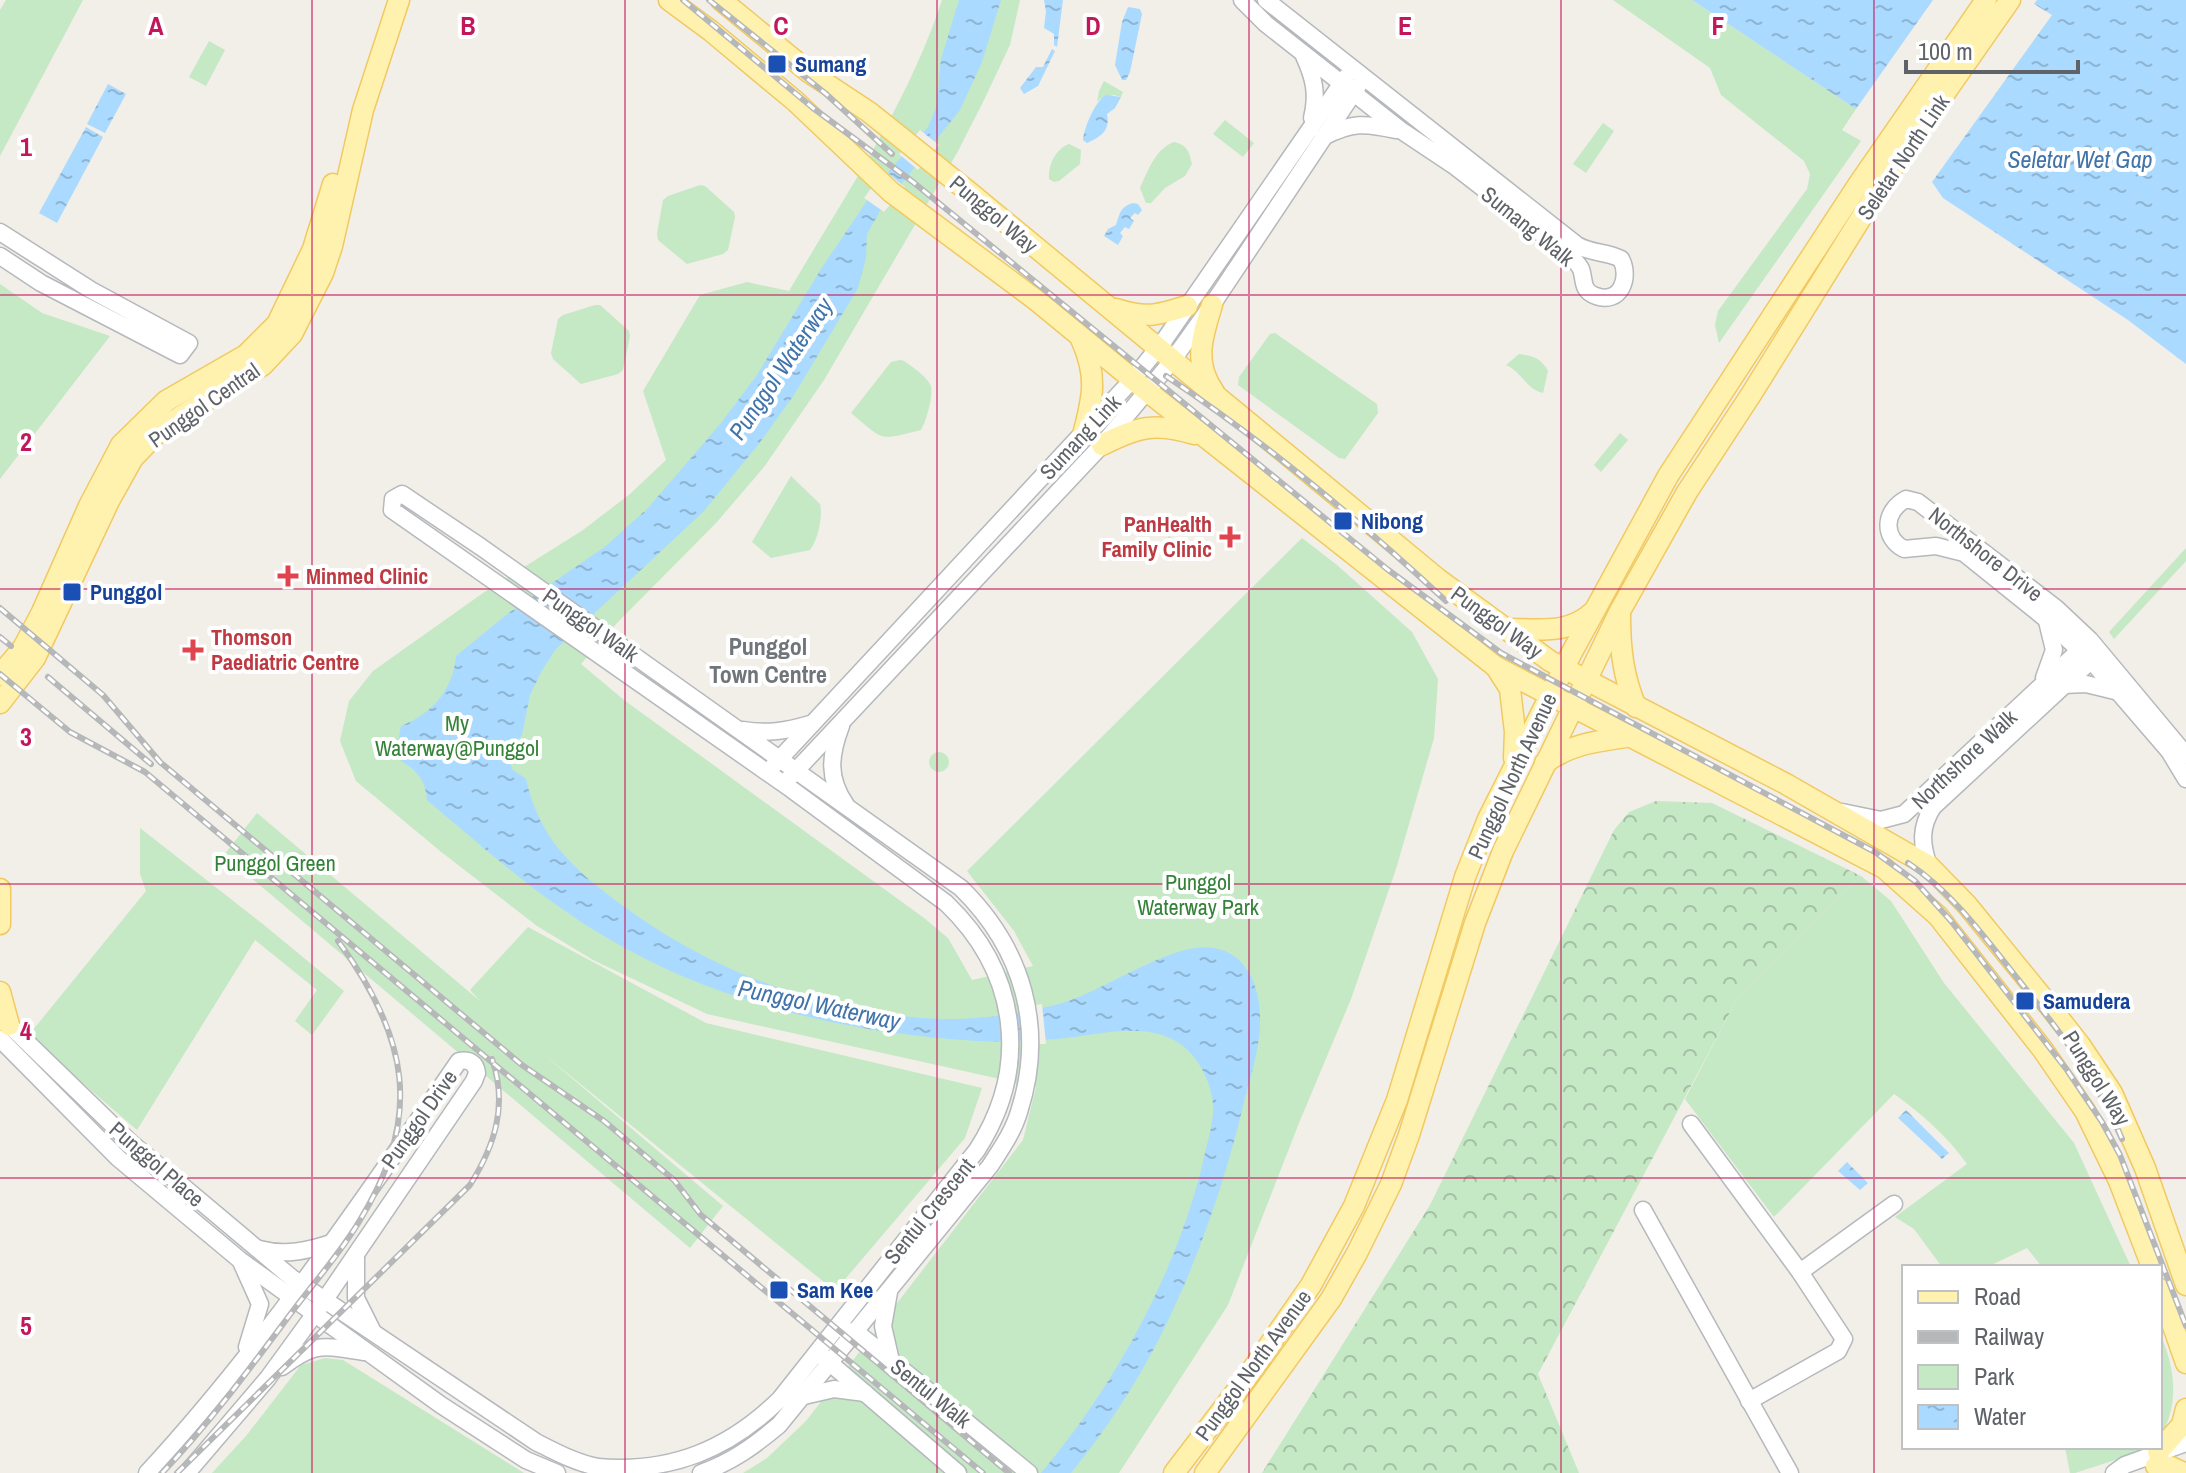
<svg xmlns="http://www.w3.org/2000/svg" width="2186" height="1473" viewBox="0 0 2186 1473" font-family="'Archivo Narrow',sans-serif">
<style>
.green{fill:#c5e8c5}
.forest{fill:url(#forest-crowns)}
.water{fill:url(#water-ripples)}
.pier{fill:#f1efe8}
.lines{fill:none;stroke-linecap:round;stroke-linejoin:round}
.minor-casing{stroke:#b5b8bc;stroke-width:19}
.major-casing{stroke:#f2c960;stroke-width:23}
.minor{stroke:#fff;stroke-width:16}
.major{stroke:#fff2af;stroke-width:20}
.rail-casing{stroke:#b6b7b8;stroke-width:6}
.rail{stroke:#fff;stroke-width:3;stroke-dasharray:9;stroke-linecap:butt}
.grid{fill:none;stroke:#c2185b;stroke-width:2;stroke-opacity:0.55}
.transit-dot{fill:#1a4fb4;stroke:#fff;stroke-width:3}
.health-dot{fill:#e0444e;stroke:#fff;stroke-width:3}
.labels{text-anchor:middle;stroke-width:8;stroke-linejoin:round;paint-order:stroke}
.transit-label{font-size:22px;font-weight:bold;fill:#164399;stroke:#fff;text-anchor:start}
.street-label{font-size:22px;fill:#5f6368;stroke:#fff}
.health-label{font-size:22px;font-weight:bold;fill:#be3a42;stroke:#fff;text-anchor:start}
.park-label{font-size:22px;fill:#348238;stroke:#fff}
.water-label{font-size:24px;font-style:italic;fill:#4174aa;stroke:#fff}
.neighbourhood-label{font-size:24px;font-weight:bold;fill:#70757a;stroke:#fff}
.grid-label{font-size:26px;text-anchor:middle;font-weight:bold;fill:#c2185b;stroke:#fff;stroke-width:8;stroke-linejoin:round;paint-order:stroke}
</style>
<defs>
<pattern id="forest-crowns" width="20" height="18" patternUnits="userSpaceOnUse" patternTransform="scale(2)"><rect width="20" height="18" fill="#c5e8c5"/><path d="M2 6a3 3 0 1 1 6 0M12 15a3 3 0 1 1 6 0" fill="none" stroke="#a3c0a4"/></pattern>
<pattern id="water-ripples" width="26" height="14" patternUnits="userSpaceOnUse" patternTransform="scale(2)"><rect width="26" height="14" fill="#aadaff"/><path d="M2 4q2-2 4 0t4 0M15 11q2-2 4 0t4 0" fill="none" stroke="#8eb4d2"/></pattern>
</defs>
<rect width="100%" height="100%" fill="#f1efe8"/>
<!-- green -->
<g class="green">
<path d="M6,0H83L0,156V10Z"/>
<path d="M942,0H1020L1010,45L984,100L957,153L824,380L764,467L717,522L617,623L581,664L624,700L924,918L948,938L972,980L1033,966L1014,931L967,871L1302,538L1337,565L1412,632L1438,679L1434,738L1396,869L1351,999L1299,1123L1228,1305L1119,1473H743L767,1458L806,1421L1023,1140L1036,1087L707,1014L593,960L537,926L440,851L356,781L340,741L349,701L373,671L483,593L583,530L630,494L666,460L643,391L700,295L747,282L789,291C844,197 908,104 942,0Z"/>
<path d="M1613,0H1692L1856,109L1842,130L1861,141L1719,343L1715,325L1718,311L1807,189L1810,174L1804,161L1721,95L1710,68Z"/>
<path d="M209,41L225,50L206,86L189,77Z"/>
<path d="M1104,81L1123,92L1121,97L1114,95L1100,99L1097,102L1099,91Z"/>
<path d="M1225,120L1254,143L1243,157L1213,134Z"/>
<path d="M1603,123L1614,131L1586,173L1573,164Z"/>
<path d="M1174,142C1187,145 1189,151 1192,164L1185,176L1165,188L1151,203H1146L1140,188C1148,171 1155,149 1174,142Z"/>
<path d="M1069,144L1081,150L1080,164L1059,181L1054,182L1049,179C1048,164 1056,149 1069,144Z"/>
<path d="M700,185L705,186L734,212L735,217L728,250L723,254L687,264L658,240L657,234L663,200L668,196Z"/>
<path d="M0,284L42,313L110,336L0,479Z"/>
<path d="M595,305H600L629,331L630,336L623,370L618,374L581,384L553,359L551,353L558,319L563,315Z"/>
<path d="M1275,333L1377,404L1378,413L1345,459L1339,458L1238,385L1239,377L1270,334Z"/>
<path d="M1519,354C1533,356 1541,358 1548,371L1543,393C1526,389 1522,372 1506,365Z"/>
<path d="M900,360L904,361C912,367 925,375 930,384C935,392 926,422 921,430C877,441 885,441 851,413L891,362Z"/>
<path d="M1620,433L1628,440L1601,472L1594,465Z"/>
<path d="M791,476L820,504C823,517 818,539 810,550L771,558L752,542Z"/>
<path d="M1169,536L1185,547V552L1180,558L1171,556L1165,541Z"/>
<path d="M2186,548V561L2114,639L2109,632Z"/>
<circle cx="939" cy="762" r="10"/>
<path d="M257,813L480,1001L470,990L528,927L706,1023L982,1088L965,1138L835,1291L541,1052L723,1206L690,1248L224,855Z"/>
<path d="M140,828L264,925L344,991L312,1035L295,1021L317,990L255,940L137,1130L28,1036L146,891L140,874Z"/>
<path d="M1861,876L1891,901L1944,983L2074,1143L2131,1267H2042L2027,1248L1987,1267H1942L1914,1229L1895,1217L1967,1164C1947,1136 1922,1114 1894,1094L1774,1217L1685,1099L1736,1001Z"/>
<path d="M2160,1333C2175,1368 2180,1404 2160,1437Z"/>
<path d="M325,1358L343,1360L524,1473H212L246,1436L301,1365Z"/>
<path d="M2065,1447H2148L2143,1451L2075,1473H2070Z"/>
</g>
<!-- forest -->
<path class="forest" d="M1656,801L1712,803L1861,876L1736,1001L1538,1374L1579,1473H1262L1430,1205L1614,830L1629,812Z"/>
<!-- water -->
<g class="water">
<path d="M959,0H1001L982,62L960,110L880,211L867,234L866,258L858,288L794,395L758,445L703,512L555,650L541,672L530,695L522,735L510,749L509,760L512,769L526,779C539,838 572,868 619,903C711,972 826,1015 941,1019C978,1020 1016,1014 1051,1006C1098,997 1170,940 1214,948C1247,954 1259,985 1260,1016C1261,1043 1252,1072 1245,1098C1226,1179 1199,1258 1162,1333C1137,1383 1106,1430 1071,1473H1041C1114,1387 1177,1272 1203,1162C1207,1143 1214,1123 1213,1104C1211,1081 1198,1056 1179,1043C1144,1020 1095,1036 1057,1039C1031,1041 1004,1042 978,1041C854,1034 718,1004 609,939C543,901 485,849 427,800C426,781 417,770 401,761L398,743L401,726C432,714 453,690 456,656L506,615L606,546L648,508L721,423L757,375L821,269L881,180L928,127L937,105L941,59Z"/>
<path d="M1044,0H1063L1057,47L1054,45V34L1044,28L1046,11Z"/>
<path d="M1692,0H1933L1856,109Z"/>
<path d="M2037,0H2186V364L2128,320L1943,198L1932,182L2052,15L2034,4Z"/>
<path d="M1128,7L1140,9L1142,14L1130,72L1126,80H1122L1115,65L1122,22Z"/>
<path d="M1052,49L1055,51L1038,86L1024,94L1020,88L1036,67H1043Z"/>
<path d="M108,84L126,94L105,133L87,124Z"/>
<path d="M1106,95L1121,97L1115,108L1107,114C1110,131 1102,136 1087,143L1083,140C1084,128 1095,101 1106,95Z"/>
<path d="M86,127L103,137L57,223L39,213Z"/>
<path d="M1133,203L1138,204L1142,210L1138,215L1135,213L1130,218L1134,221L1129,229L1125,227L1120,233L1123,236L1118,245L1104,236L1108,229L1116,225C1120,213 1120,207 1133,203Z"/>
<path d="M1906,1110L1949,1153L1942,1159L1898,1118Z"/>
<path d="M1847,1162L1868,1183L1860,1190L1838,1171Z"/>
</g>
<!-- pier -->
<g class="pier">
<path d="M920,130L939,145L918,170L899,154Z"/>
<path d="M884,170L905,187L884,212L864,198Z"/>
<path d="M1042,1004L1046,1044H1023L1019,1008Z"/>
</g>
<g class="lines">
<!-- minor casing -->
<g class="minor-casing">
<g id="minor">
<path d="M1242,0L1266,24L1402,131L1453,165L1568,254C1572,258 1578,263 1581,269C1585,280 1581,291 1596,296C1620,305 1631,278 1621,259C1606,251 1592,254 1577,245L1266,0"/>
<path d="M1304,56C1314,78 1318,94 1312,118"/>
<path d="M1323,137C1352,122 1365,123 1396,130"/>
<path d="M0,232L91,290L189,343L180,355L41,283L0,256"/>
<path d="M2044,678L2054,650L2047,621"/>
<path d="M2063,685L2086,684L2119,692"/>
<path d="M841,726C830,755 827,778 846,805"/>
<path d="M743,730C767,734 786,731 810,724"/>
<path d="M2186,755L2090,640L2056,608L1918,502L1906,499C1884,511 1882,537 1904,549L1936,546L1964,553L2046,619L2095,665L2169,751L2186,779"/>
<path d="M774,765L1133,379L1165,339L1346,77"/>
<path d="M790,777L1102,445L1172,361L1212,305L1358,86"/>
<path d="M1842,812L1881,820L1904,814L2086,644"/>
<path d="M1929,866C1921,844 1920,827 1933,807L2097,655"/>
<path d="M1,1017L130,1142L292,1278L536,1442C556,1452 576,1463 598,1467C672,1473 729,1449 780,1399L977,1150C1031,1066 1018,972 946,903L791,789L392,510L393,499L402,494L481,547L961,888C1023,949 1046,1028 1019,1112C1013,1132 1001,1149 990,1166L779,1425C754,1446 732,1462 701,1473"/>
<path d="M0,1039L118,1158L240,1260L441,1405L526,1460L557,1473"/>
<path d="M1691,1124L1800,1272L1844,1339L1838,1351L1749,1401"/>
<path d="M1643,1210L1790,1473"/>
<path d="M259,1249C285,1256 308,1251 334,1242"/>
<path d="M356,1258V1298L372,1330"/>
<path d="M242,1264L260,1304L247,1347"/>
<path d="M1800,1272L1894,1204"/>
<path d="M889,1292L883,1326L891,1361"/>
<path d="M846,1332L855,1331L1029,1473"/>
<path d="M823,1357L958,1473"/>
<path d="M282,1367C316,1341 323,1346 364,1352"/>
<path d="M804,1396L834,1389L865,1393"/>
<path d="M147,1473C264,1346 361,1203 459,1061C469,1059 476,1063 477,1073L474,1081L324,1301L268,1378L187,1473"/>
<path d="M2114,1473L2125,1465L2186,1443"/>
</g>
</g>
<!-- major casing -->
<g class="major-casing">
<g id="major">
<path d="M669,0L711,31L795,101L891,192L1036,300L1147,391L1496,667L1884,868L1938,916L2043,1050L2085,1111L2119,1181L2152,1267"/>
<path d="M721,0L810,73L869,112L969,192L1438,579L1550,661L1786,784L1929,866L1967,905L2047,1003L2080,1045L2112,1093L2145,1168L2186,1285"/>
<path d="M1212,305C1202,337 1193,363 1214,392"/>
<path d="M1116,309C1147,319 1158,315 1187,306"/>
<path d="M1081,339C1098,376 1093,397 1083,435"/>
<path d="M1102,445C1137,427 1155,422 1194,434"/>
<path d="M1620,615C1620,649 1623,676 1636,707"/>
<path d="M1507,629C1540,629 1569,635 1594,611"/>
<path d="M1496,667L1510,689L1515,732L1514,758"/>
<path d="M0,675L23,648L42,612L89,506L121,445L166,401L246,355L277,324L313,249L333,184"/>
<path d="M0,703L35,658L109,501L133,458L162,428L263,365L292,334L323,273L332,246L363,110L399,0"/>
<path d="M1545,763C1571,743 1600,741 1632,736"/>
<path d="M0,889V924"/>
<path d="M0,992L9,1025"/>
<path d="M2160,1289L2186,1363"/>
<path d="M2158,1452L2182,1425L2186,1409"/>
<path d="M2156,1466L2171,1467L2184,1473"/>
<path d="M1174,1473L1245,1380L1311,1285L1354,1206L1397,1100L1465,877L1488,819L1571,654L1668,476L1858,185L1986,0"/>
<path d="M1205,1473L1331,1299L1357,1253L1391,1184L1409,1135L1475,923L1503,851L1620,611L1687,492L1752,393L1889,173L2010,0"/>
</g>
</g>
<!-- minor -->
<use href="#minor" class="minor"/>
<!-- major -->
<use href="#major" class="major"/>
<!-- rail casing -->
<g class="rail-casing">
<g id="rail">
<path d="M683,0L813,108L913,182L1387,569L1501,653L1875,852L1915,881L1951,921L2067,1070L2102,1122L2120,1155L2186,1326"/>
<path d="M709,0L825,93L892,154"/>
<path d="M1166,376C1265,442 1359,520 1446,601"/>
<path d="M0,608L103,695L160,762L522,1065L604,1121L674,1180L701,1215L1009,1473"/>
<path d="M0,637L11,646"/>
<path d="M0,674L70,732L145,772L983,1473"/>
<path d="M48,677L151,764"/>
<path d="M1908,863C1950,891 1979,930 2010,969C2052,1022 2096,1075 2122,1139"/>
<path d="M162,1473C211,1422 253,1364 295,1308C317,1279 342,1251 360,1220C424,1116 408,1036 338,941"/>
<path d="M177,1473L470,1185C495,1145 508,1105 492,1059"/>
</g>
</g>
<!-- rail -->
<use href="#rail" class="rail"/>
</g>
<!-- grid -->
<path class="grid" d="M312,0V1473M625,0V1473M937,0V1473M1249,0V1473M1561,0V1473M1874,0V1473M0,295H2186M0,589H2186M0,884H2186M0,1178H2186"/>
<!-- markers -->
<g class="transit-dot">
<rect x="767" y="54" width="20" height="20" rx="4"/>
<rect x="1333" y="511" width="20" height="20" rx="4"/>
<rect x="62" y="582" width="20" height="20" rx="4"/>
<rect x="2015" y="991" width="20" height="20" rx="4"/>
<rect x="769" y="1280" width="20" height="20" rx="4"/>
</g>
<g class="health-dot">
<path d="M1226 525h8v8h8v8h-8v8h-8v-8h-8v-8h8z"/>
<path d="M284 564h8v8h8v8h-8v8h-8v-8h-8v-8h8z"/>
<path d="M189 638h8v8h8v8h-8v8h-8v-8h-8v-8h8z"/>
</g>
<g class="labels">
<!-- transit labels -->
<g class="transit-label">
<text x="795" y="72">Sumang</text>
<text x="1361" y="529">Nibong</text>
<text x="90" y="600">Punggol</text>
<text x="2043" y="1009">Samudera</text>
<text x="797" y="1298">Sam Kee</text>
</g>
<!-- street labels -->
<g class="street-label">
<text transform="translate(1903 157) rotate(-56)" y="8">Seletar North Link</text>
<text transform="translate(994 214) rotate(40)" y="8">Punggol Way</text>
<text transform="translate(1528 226) rotate(39)" y="8">Sumang Walk</text>
<text transform="translate(204 405) rotate(-35)" y="8">Punggol Central</text>
<text transform="translate(1080 437) rotate(-47)" y="8">Sumang Link</text>
<text transform="translate(1986 554) rotate(38)" y="8">Northshore Drive</text>
<text transform="translate(1497 622) rotate(36)" y="8">Punggol Way</text>
<text transform="translate(591 625) rotate(35)" y="8">Punggol Walk</text>
<text transform="translate(1964 759) rotate(-43)" y="8">Northshore Walk</text>
<text transform="translate(1512 776) rotate(-65)" y="8">Punggol North Avenue</text>
<text transform="translate(2097 1078) rotate(58)" y="8">Punggol Way</text>
<text transform="translate(419 1119) rotate(-55)" y="8">Punggol Drive</text>
<text transform="translate(157 1164) rotate(41)" y="8">Punggol Place</text>
<text transform="translate(929 1211) rotate(-51)" y="8">Sentul Crescent</text>
<text transform="translate(1253 1365) rotate(-54)" y="8">Punggol North Avenue</text>
<text transform="translate(931 1393) rotate(39)" y="8">Sentul Walk</text>
</g>
<!-- health labels -->
<g class="health-label">
<text x="1212" y="532" text-anchor="end">PanHealth<tspan x="1212" dy="25">Family Clinic</tspan></text>
<text x="306" y="584">Minmed Clinic</text>
<text x="211" y="645">Thomson<tspan x="211" dy="25">Paediatric Centre</tspan></text>
</g>
<!-- park labels -->
<g class="park-label">
<text x="457" y="731">My<tspan x="457" dy="25">Waterway@Punggol</tspan></text>
<text x="275" y="871">Punggol Green</text>
<text x="1198" y="890">Punggol<tspan x="1198" dy="25">Waterway Park</tspan></text>
</g>
<!-- water labels -->
<g class="water-label">
<text x="2080" y="168">Seletar Wet Gap</text>
<text transform="translate(781 369) rotate(-56)" y="8">Punggol Waterway</text>
<text transform="translate(819 1005) rotate(12)" y="8">Punggol Waterway</text>
</g>
<!-- neighbourhood labels -->
<g class="neighbourhood-label">
<text x="768" y="655">Punggol<tspan x="768" dy="28">Town Centre</tspan></text>
</g>
</g>
<g class="grid-label">
<text x="156" y="35">A</text>
<text x="468" y="35">B</text>
<text x="781" y="35">C</text>
<text x="1093" y="35">D</text>
<text x="1405" y="35">E</text>
<text x="1718" y="35">F</text>
<text x="26" y="156">1</text>
<text x="26" y="451">2</text>
<text x="26" y="746">3</text>
<text x="26" y="1040">4</text>
<text x="26" y="1335">5</text>
</g>
<!-- legend -->
<rect x="1902" y="1265" width="260" height="184" fill="#ffffff" stroke="#bfc1c3" stroke-width="2"/>
<rect x="1918" y="1291" width="40" height="12" fill="#fff2af" stroke="#bfc1c3" stroke-width="2"/>
<text x="1974" y="1305" font-size="24" fill="#5f6368">Road</text>
<rect x="1918" y="1331" width="40" height="12" fill="#b6b7b8" stroke="#bfc1c3" stroke-width="2"/>
<text x="1974" y="1345" font-size="24" fill="#5f6368">Railway</text>
<rect x="1918" y="1365" width="40" height="24" fill="#c5e8c5" stroke="#bfc1c3" stroke-width="2"/>
<text x="1974" y="1385" font-size="24" fill="#5f6368">Park</text>
<rect x="1918" y="1405" width="40" height="24" fill="url(#water-ripples)" stroke="#bfc1c3" stroke-width="2"/>
<text x="1974" y="1425" font-size="24" fill="#5f6368">Water</text>
<!-- scale -->
<path d="M1906 60v12h172v-12" fill="none" stroke="#5f6368" stroke-width="4"/>
<text x="1918" y="60" font-size="24" fill="#5f6368" stroke="#ffffff" stroke-width="6" paint-order="stroke">100 m</text>
</svg>
